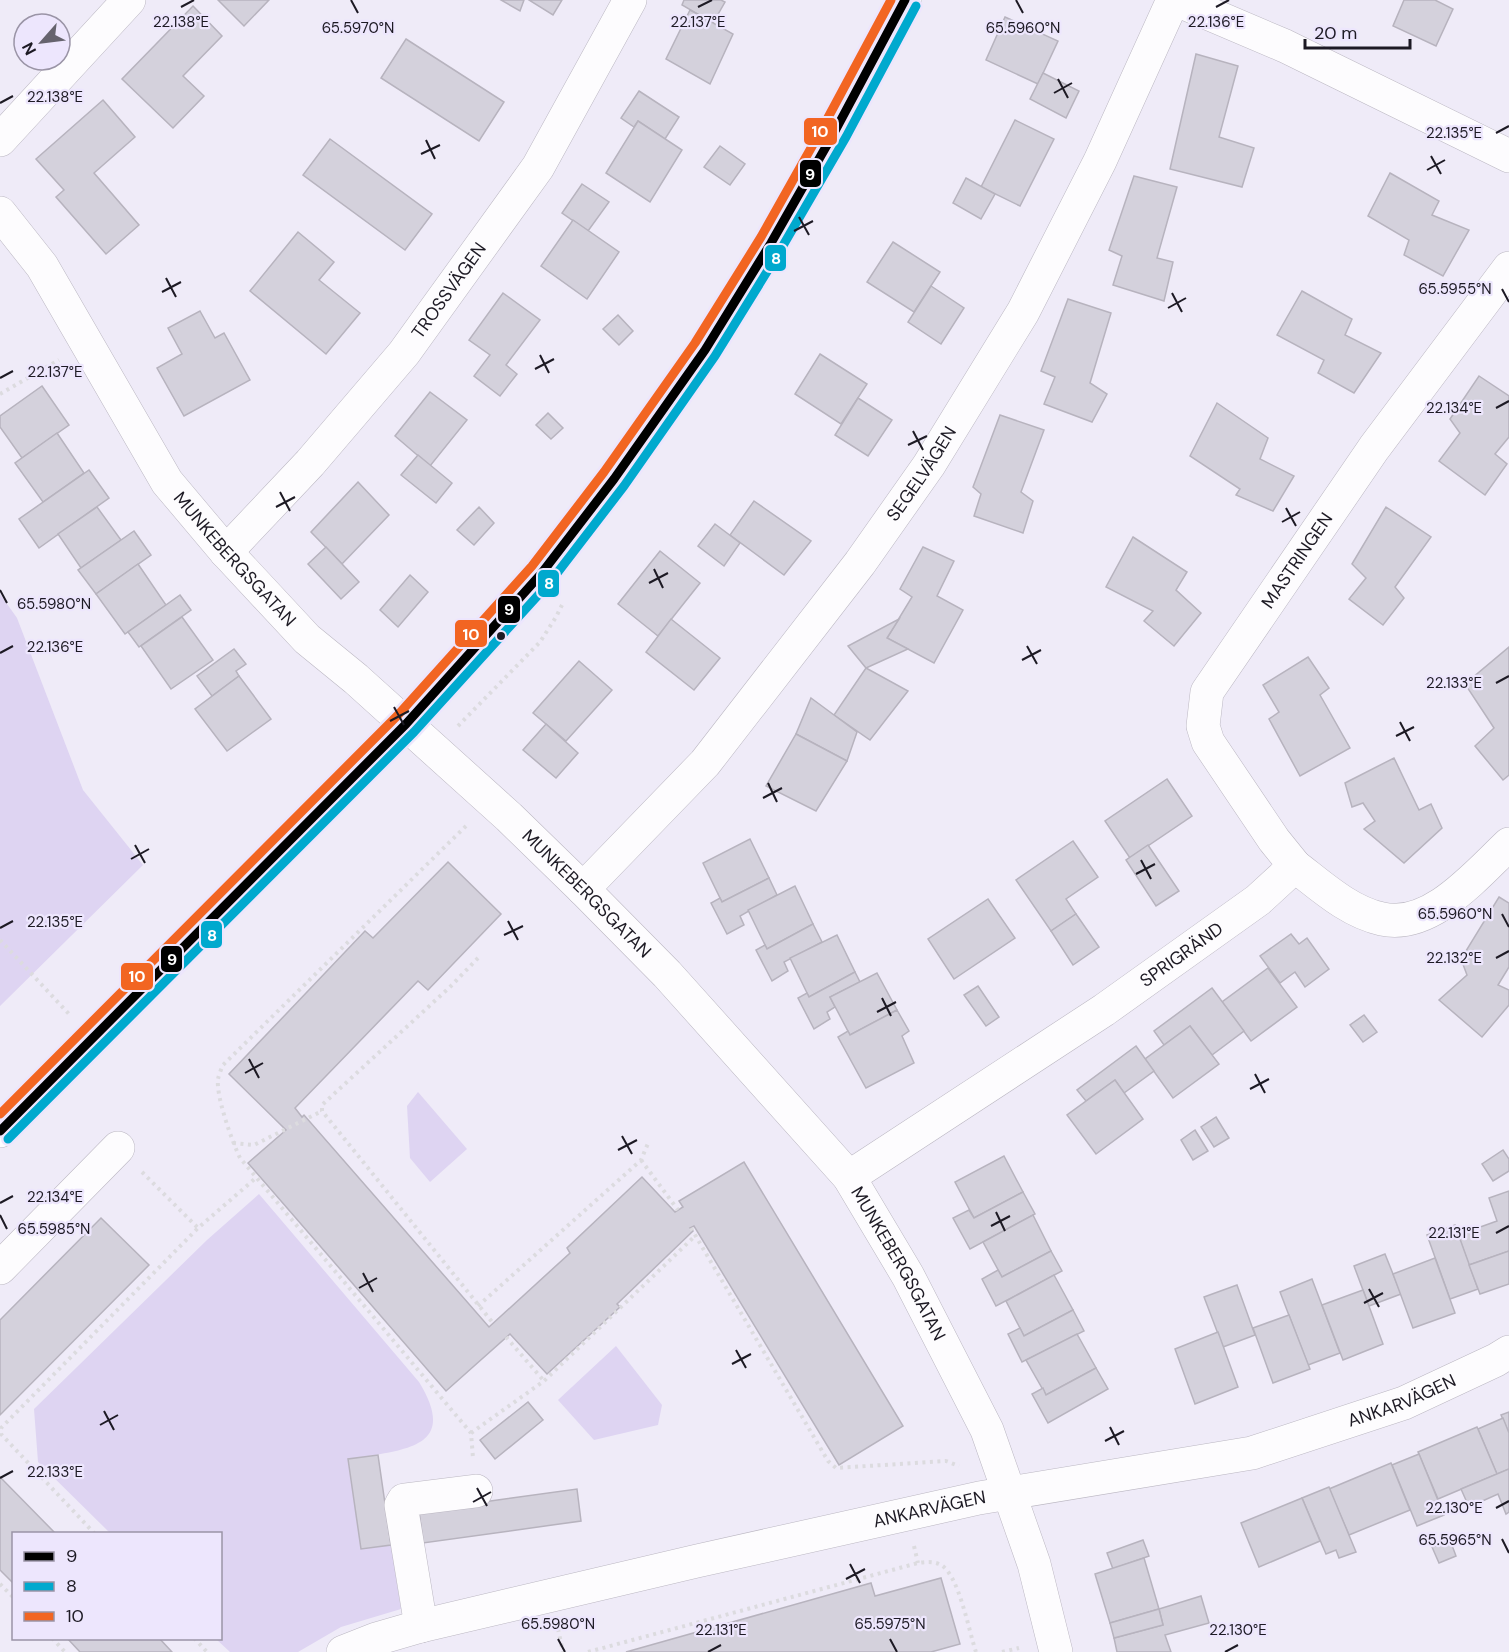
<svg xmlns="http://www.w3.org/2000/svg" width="1509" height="1652" viewBox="0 0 1509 1652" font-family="'DM Sans',sans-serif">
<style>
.green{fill:#ded4f2}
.building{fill:#d4d1dc;stroke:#b7b3be;stroke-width:1.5}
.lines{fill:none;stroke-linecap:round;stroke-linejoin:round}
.minor-casing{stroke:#bbb7c2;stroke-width:34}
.path{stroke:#dcdbdf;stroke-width:4;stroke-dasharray:3 4.5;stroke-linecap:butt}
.minor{stroke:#fdfcfe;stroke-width:33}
.bus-1-casing{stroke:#ede6fd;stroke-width:14}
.bus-2-casing{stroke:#ede6fd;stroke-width:14}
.bus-3-casing{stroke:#ede6fd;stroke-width:14}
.bus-1{stroke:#000;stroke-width:9}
.bus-2{stroke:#00a9ce;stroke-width:9}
.bus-3{stroke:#f26522;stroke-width:9}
.ticks{fill:none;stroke:#1d1a24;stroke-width:2}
.bus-dot{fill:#1d1a24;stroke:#ede6fd;stroke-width:2}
.labels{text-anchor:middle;stroke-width:4.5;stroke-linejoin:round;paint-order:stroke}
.street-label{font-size:18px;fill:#1d1a24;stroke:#ede6fd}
.ticks-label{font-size:15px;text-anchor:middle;fill:#1d1a24;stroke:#ede6fd;stroke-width:4.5;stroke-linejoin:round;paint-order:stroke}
.line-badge{stroke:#ede6fd;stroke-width:2}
.badge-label{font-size:16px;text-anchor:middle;font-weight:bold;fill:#fff}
</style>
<rect width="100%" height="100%" fill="#efebf8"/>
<!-- green -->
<g class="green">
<path d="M0,594L17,618L83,790L143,865L0,1006Z"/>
<path d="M418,1092L467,1149L430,1182L410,1158L407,1106Z"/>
<path d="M259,1194L419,1382C462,1452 397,1449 348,1460L361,1548L391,1545L401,1609L341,1627L298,1652H230L216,1639L220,1638V1534L110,1533L38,1462L34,1409L207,1240Z"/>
<path d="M616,1346L662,1405L658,1425L594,1440L558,1400Z"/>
</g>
<!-- building -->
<g class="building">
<path d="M218,0H269L244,26Z"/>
<path d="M501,0H524L520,11Z"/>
<path d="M529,0H562L553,15Z"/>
<path d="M684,0H721L725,2L713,23L682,5Z"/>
<path d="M1404,0H1435L1453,9L1436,46L1393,26Z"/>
<path d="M193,6L222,36L183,76L204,96L173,128L122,79Z"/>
<path d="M690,10L733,34L710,84L666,59Z"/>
<path d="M1005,17L1058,41L1038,84L986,60Z"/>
<path d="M406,39L504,102L479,141L381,78Z"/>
<path d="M1196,54L1238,66L1219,137L1254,148L1242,187L1170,169Z"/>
<path d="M1043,73L1079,91L1066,118L1030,99Z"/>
<path d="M639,91L679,117L665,139L638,121L634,127L621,118Z"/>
<path d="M103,100L135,137L94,173L139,225L106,254L56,197L64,190L36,159Z"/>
<path d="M1015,120L1054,139L1020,206L981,187Z"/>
<path d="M638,121L682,150L650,202L606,173Z"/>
<path d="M330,139L432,214L405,250L303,175Z"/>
<path d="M720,146L745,164L730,185L704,167Z"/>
<path d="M1390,173L1439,201L1432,215L1469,230L1443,276L1404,255L1409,240L1368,216Z"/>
<path d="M1134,176L1177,187L1157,258L1173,262L1164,301L1113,285L1122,256L1109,250Z"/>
<path d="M966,178L995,194L981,219L953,203Z"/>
<path d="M582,184L609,202L588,231L562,213Z"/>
<path d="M573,220L619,252L587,299L541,266Z"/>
<path d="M298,232L334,262L319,280L360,313L326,354L250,291Z"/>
<path d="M893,242L940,272L914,312L867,282Z"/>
<path d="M931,286L964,308L941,344L908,322Z"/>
<path d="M1302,291L1352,319L1345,335L1381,353L1354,393L1318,373L1324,360L1277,335Z"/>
<path d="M503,293L540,320L506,365L517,374L500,396L474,376L490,355L469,340Z"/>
<path d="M1068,299L1111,313L1090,383L1107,394L1092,422L1044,404L1055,377L1041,371Z"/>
<path d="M200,311L215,338L224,333L250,380L184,416L157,368L182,354L168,328Z"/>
<path d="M618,315L633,331L619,345L603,329Z"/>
<path d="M820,354L867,384L841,424L795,394Z"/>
<path d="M1479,376L1509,396V437L1495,454L1507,464L1485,495L1439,461L1460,433L1450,419Z"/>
<path d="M42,386L69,425L22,458L0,427V416Z"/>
<path d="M430,392L467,420L430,466L395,436Z"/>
<path d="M858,398L892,420L868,456L835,435Z"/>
<path d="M1217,403L1268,438L1260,459L1294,476L1273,511L1236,495L1240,489L1190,456Z"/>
<path d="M548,413L563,428L551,439L536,425Z"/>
<path d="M1000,415L1044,430L1021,492L1033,501L1023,533L974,516L981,494L973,487Z"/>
<path d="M57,433L84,473L43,502L15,463Z"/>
<path d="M418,455L452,483L436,503L401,475Z"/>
<path d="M89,470L109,498L39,548L19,519Z"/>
<path d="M358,482L389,515L342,564L311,532Z"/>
<path d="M754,501L811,541L784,575L730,535Z"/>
<path d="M97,507L121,540L81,568L58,534Z"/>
<path d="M479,507L494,523L474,545L457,530Z"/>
<path d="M1386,507L1431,537L1395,587L1404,598L1383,625L1349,599L1366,578L1352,564Z"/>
<path d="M715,524L740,543L724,566L698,546Z"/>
<path d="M134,531L151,555L96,594L78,570Z"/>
<path d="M1133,537L1187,572L1176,590L1201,613L1174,646L1144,621L1153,611L1106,587Z"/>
<path d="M326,547L359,582L341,599L308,564Z"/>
<path d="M923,547L954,561L937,596L963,610L934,663L887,638L912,597L900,589Z"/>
<path d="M660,551L700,583L658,636L618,604Z"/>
<path d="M138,564L166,605L125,634L96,594Z"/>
<path d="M410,575L428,592L398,627L380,610Z"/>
<path d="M180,595L191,610L139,647L128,632Z"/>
<path d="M182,617L213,660L171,689L141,646Z"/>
<path d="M671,619L720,658L694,690L646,652Z"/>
<path d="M899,619L887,638L908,649L866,668L848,646Z"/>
<path d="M1509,647V775L1503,780L1475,746L1494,728L1465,684Z"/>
<path d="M234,649L246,664L236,671L239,676L212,696L197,676Z"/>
<path d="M1308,657L1329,688L1320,695L1350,748L1300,776L1269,719L1279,712L1263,685Z"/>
<path d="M579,661L612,690L566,741L533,713Z"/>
<path d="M866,668L908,691L870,740L834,715Z"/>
<path d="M239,676L271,719L227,751L195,709Z"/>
<path d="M811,698L857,732L847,761L796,734Z"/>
<path d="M546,724L578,753L556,778L523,750Z"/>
<path d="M796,734L847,761L816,811L766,786Z"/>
<path d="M1394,758L1419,810L1431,804L1442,828L1404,863L1364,829L1375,821L1363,803L1352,807L1345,783Z"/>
<path d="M1167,779L1192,816L1130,858L1105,821Z"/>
<path d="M750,839L769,878L722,902L703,863Z"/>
<path d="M1073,841L1098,877L1066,899L1076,914L1051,931L1016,880Z"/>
<path d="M1148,845L1179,891L1156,906L1126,860Z"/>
<path d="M448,862L501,914L428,990L418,981L295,1108L302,1117L304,1115L489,1327L570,1253L567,1248L642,1177L675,1212L683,1207L679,1201L744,1162L903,1426L839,1465L694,1226L690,1228L693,1231L617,1304L620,1307L547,1374L510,1334L446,1391L248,1163L286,1130L229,1074L365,931L373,938Z"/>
<path d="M769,878L777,895L740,916L744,925L727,934L711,903L720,898L722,902Z"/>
<path d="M795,886L813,924L767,949L748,910Z"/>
<path d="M1499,897L1509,903V967L1498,985L1509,990V1005L1482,1037L1439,1000L1467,975L1461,959Z"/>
<path d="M988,899L1015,938L954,979L928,939Z"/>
<path d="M1076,914L1099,947L1073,965L1051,931Z"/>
<path d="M813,924L822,942L784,962L788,971L772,981L756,950L765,945L767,949Z"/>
<path d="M1291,934L1299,944L1307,938L1329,969L1305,987L1295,972L1280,983L1260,956Z"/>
<path d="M837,935L855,972L809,997L790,958Z"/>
<path d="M1268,968L1297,1007L1251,1041L1222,1002Z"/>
<path d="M855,972L860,982L830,997L835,1007L827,1012L830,1019L814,1029L798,998L807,993L809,997Z"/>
<path d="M877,973L897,1010L850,1035L830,997Z"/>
<path d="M978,986L999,1017L986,1026L964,995Z"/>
<path d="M1212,988L1244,1031L1212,1055L1190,1026L1164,1045L1154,1031Z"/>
<path d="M897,1010L909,1031L902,1036L914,1063L866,1088L838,1037L848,1031L850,1035Z"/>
<path d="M1364,1015L1377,1032L1363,1042L1350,1025Z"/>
<path d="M1190,1026L1219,1064L1173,1098L1145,1059Z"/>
<path d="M1136,1046L1154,1071L1124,1093L1115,1080L1086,1101L1077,1090Z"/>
<path d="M1115,1080L1143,1119L1096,1154L1067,1115Z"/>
<path d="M1216,1117L1229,1138L1214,1147L1201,1127Z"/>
<path d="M1195,1130L1208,1151L1193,1160L1181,1140Z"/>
<path d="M1503,1150L1509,1159V1171L1493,1181L1482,1164Z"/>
<path d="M1004,1156L1023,1192L974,1218L955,1182Z"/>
<path d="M1509,1191V1251L1469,1265L1458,1235L1497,1221L1489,1198Z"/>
<path d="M1023,1192L1035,1214L970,1249L953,1218L969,1210L974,1218Z"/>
<path d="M1033,1215L1051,1251L1002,1277L983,1242Z"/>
<path d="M101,1218L149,1265L0,1415V1320Z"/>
<path d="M1455,1225L1478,1289L1450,1299L1427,1235Z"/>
<path d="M1051,1251L1062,1271L996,1306L982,1279L998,1270L1002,1277Z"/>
<path d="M1509,1251V1284L1480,1294L1469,1265Z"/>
<path d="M1385,1254L1401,1294L1369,1306L1354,1266Z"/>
<path d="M1435,1258L1455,1313L1413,1328L1393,1274Z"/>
<path d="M1054,1275L1073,1310L1024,1336L1006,1301Z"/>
<path d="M1312,1279L1340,1353L1308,1365L1280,1292Z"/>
<path d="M1237,1285L1255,1335L1223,1347L1204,1297Z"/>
<path d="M1363,1290L1383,1344L1343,1360L1322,1305Z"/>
<path d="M1073,1310L1084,1331L1022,1362L1008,1334L1020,1328L1024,1336Z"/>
<path d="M1289,1315L1310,1369L1273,1383L1253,1328Z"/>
<path d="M1218,1332L1238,1387L1195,1404L1175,1349Z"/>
<path d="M1077,1334L1096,1368L1046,1395L1026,1360Z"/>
<path d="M1096,1368L1108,1389L1048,1423L1032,1394L1043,1388L1046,1395Z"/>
<path d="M528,1402L543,1420L495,1459L480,1440Z"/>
<path d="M1509,1412V1433L1501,1415Z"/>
<path d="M1503,1418L1509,1433V1469L1497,1474L1478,1429Z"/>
<path d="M1477,1427L1497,1474L1438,1499L1418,1452Z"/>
<path d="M1419,1454L1444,1515L1417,1526L1392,1465Z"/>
<path d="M378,1455L391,1545L361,1549L348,1459Z"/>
<path d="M1391,1463L1410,1510L1349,1535L1329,1489Z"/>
<path d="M1509,1469V1512L1506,1514L1498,1494L1469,1507L1461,1489Z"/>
<path d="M0,1477L56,1534H14V1584L0,1570Z"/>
<path d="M1329,1487L1356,1552L1339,1558L1336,1550L1326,1554L1302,1498Z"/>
<path d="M577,1489L581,1521L423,1543L419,1511Z"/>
<path d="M1302,1498L1320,1541L1259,1567L1241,1523Z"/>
<path d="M1143,1540L1149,1556L1113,1569L1107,1553Z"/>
<path d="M1450,1540L1456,1556L1439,1563L1432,1547Z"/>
<path d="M1144,1558L1159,1609L1110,1623L1095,1574Z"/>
<path d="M941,1578L960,1644L931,1652H626L871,1583L875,1596Z"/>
<path d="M1201,1596L1209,1623L1165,1635L1171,1652H1117L1114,1638L1163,1625L1159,1609Z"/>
<path d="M1159,1609L1163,1625L1114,1638L1110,1623Z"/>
<path d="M67,1638H159L172,1652H80Z"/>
</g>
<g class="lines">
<!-- minor casing -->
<g class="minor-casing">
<g id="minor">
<path d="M1177,0L1285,46L1509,156"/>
<path d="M0,140L129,0"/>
<path id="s1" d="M0,213L42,266L167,482L226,552L307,639L356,679L509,817L583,889L667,974L849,1177L908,1276L987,1430L1034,1564L1056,1652"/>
<path id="s2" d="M226,552L310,463L404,353L538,167L630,0"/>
<path id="s3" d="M1295,866L1274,840L1208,742L1203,726L1207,692L1374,448L1509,268"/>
<path id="s4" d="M583,889L705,763L860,563L929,465L1023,312L1100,161L1173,0"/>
<path d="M0,1131L406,724L541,574L614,479L705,350L771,243L835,131L905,0"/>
<path id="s5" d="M849,1177L1104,1010L1258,900L1295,866C1321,886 1349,912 1382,919C1431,930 1477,874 1509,844"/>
<path d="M0,1268L118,1148"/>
<path d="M421,1626L401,1505L404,1500L476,1491"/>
<path id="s6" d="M343,1652L376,1639L421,1626L697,1561L979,1498L1252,1453L1404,1403L1496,1360L1509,1352"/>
</g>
</g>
<!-- path -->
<g class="path">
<path d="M0,394L59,360"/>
<path d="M458,726L540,642L556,617L562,605"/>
<path d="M466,826L223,1065C221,1069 219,1075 218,1079C216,1097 232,1141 240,1158L471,1433L473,1458"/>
<path d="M0,940L69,1014"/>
<path d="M478,958L451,986L322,1105V1111L493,1323"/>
<path d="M233,1143L254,1145L322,1111"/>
<path d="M641,1160L678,1210"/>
<path d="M142,1172L198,1228"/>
<path d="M691,1228L828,1461L836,1468L946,1461L959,1466"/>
<path d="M478,1306L641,1160L649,1141"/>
<path d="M506,1337L544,1381"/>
<path d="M471,1433L544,1381L696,1235"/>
<path d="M95,1534L1,1434V1428L198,1228L257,1177"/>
<path d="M914,1546L918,1563"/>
<path d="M0,1584L14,1598"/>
<path d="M558,1629L563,1652"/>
<path d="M52,1638L65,1652"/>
<path d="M194,1638L207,1652"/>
<path d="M588,1652L918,1563C926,1562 934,1561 941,1565C959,1575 969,1632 976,1652"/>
<path d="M1002,1652L1019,1648"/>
</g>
<!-- minor -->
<use href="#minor" class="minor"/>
<!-- bus-1 casing -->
<g class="bus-1-casing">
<path id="bus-1" d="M0,1131L406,724L541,574L614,479L705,350L771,243L835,131L905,0"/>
</g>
<!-- bus-2 casing -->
<g class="bus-2-casing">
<path id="bus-2" d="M8,1139L414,732L551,581L624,486L715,356L781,249L846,137L916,6"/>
</g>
<!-- bus-3 casing -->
<g class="bus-3-casing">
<path id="bus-3" d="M0,1114L397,716L532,566L604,472L695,343L761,237L824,125L891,0"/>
</g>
<!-- bus-1 -->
<use href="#bus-1" class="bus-1"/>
<!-- bus-2 -->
<use href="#bus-2" class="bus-2"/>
<!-- bus-3 -->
<use href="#bus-3" class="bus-3"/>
</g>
<!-- ticks -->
<path class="ticks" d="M351,0L358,13M1016,0L1023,13M181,7L194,0M698,7L712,0M1216,7L1229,0M1058,79L1068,98M1054,93L1072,83M0,103L13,96M1496,133L1509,126M426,140L435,159M421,154L440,145M1431,156L1441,174M1427,170L1445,160M799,217L809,235M794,231L813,221M166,278L176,297M1502,289L1509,302M162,292L181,282M1172,293L1182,312M1168,308L1186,298M540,355L549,373M535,369L554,359M0,378L13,371M1496,408L1509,401M913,431L923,450M908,445L927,436M280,492L290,511M276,507L295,497M1286,508L1296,526M1282,522L1300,512M654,569L663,588M649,583L668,573M0,590L7,603M1027,646L1037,664M0,653L13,646M1022,660L1041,650M1496,683L1509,676M394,707L404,725M390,721L409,711M1400,722L1410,741M1396,736L1414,727M768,783L777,802M763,798L782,788M135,845L145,863M131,859L149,849M1141,860L1151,879M1136,874L1155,864M1502,914L1509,927M508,921L518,940M0,928L13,921M504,935L523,926M1496,958L1509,951M882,998L891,1016M877,1012L896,1002M249,1059L259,1078M245,1073L263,1063M1255,1074L1265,1093M1250,1089L1269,1079M622,1136L632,1154M618,1150L637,1140M0,1203L13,1196M996,1212L1005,1231M0,1215L7,1229M991,1226L1010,1216M1496,1233L1509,1226M363,1273L373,1292M359,1288L377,1278M1369,1289L1379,1307M1364,1303L1383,1293M736,1350L746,1368M732,1364L751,1354M104,1411L114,1430M100,1425L118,1415M1110,1427L1119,1445M1105,1441L1124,1431M0,1478L13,1471M477,1488L487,1506M473,1502L491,1492M1496,1508L1509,1501M1502,1539L1509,1553M850,1564L860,1583M846,1579L865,1569M558,1639L565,1652M890,1639L897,1652M708,1652L721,1645M1225,1652L1238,1645"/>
<!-- markers -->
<circle class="bus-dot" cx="501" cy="636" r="5"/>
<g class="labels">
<!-- street labels -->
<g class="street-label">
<text dy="6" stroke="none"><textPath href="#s2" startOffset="344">TROSSVÄGEN</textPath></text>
<text dy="6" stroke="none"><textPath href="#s4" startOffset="537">SEGELVÄGEN</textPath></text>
<text dy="6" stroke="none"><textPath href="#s1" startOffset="420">MUNKEBERGSGATAN</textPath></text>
<text dy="6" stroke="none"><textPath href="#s3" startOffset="362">MASTRINGEN</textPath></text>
<text dy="6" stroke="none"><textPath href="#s1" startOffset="906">MUNKEBERGSGATAN</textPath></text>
<text dy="6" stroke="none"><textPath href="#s5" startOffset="400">SPRIGRÄND</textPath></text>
<text dy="6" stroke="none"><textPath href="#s1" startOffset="1392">MUNKEBERGSGATAN</textPath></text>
<text dy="6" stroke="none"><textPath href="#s6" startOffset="1090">ANKARVÄGEN</textPath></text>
<text dy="6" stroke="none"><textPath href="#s6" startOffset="604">ANKARVÄGEN</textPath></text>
</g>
</g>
<g class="ticks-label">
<text x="181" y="27">22.138°E</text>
<text x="1216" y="27">22.136°E</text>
<text x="698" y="27">22.137°E</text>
<text x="358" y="33">65.5970°N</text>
<text x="1023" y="33">65.5960°N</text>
<text x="55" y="102">22.138°E</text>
<text x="1454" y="138">22.135°E</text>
<text x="1455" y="294">65.5955°N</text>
<text x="55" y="377">22.137°E</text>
<text x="1454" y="413">22.134°E</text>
<text x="54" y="609">65.5980°N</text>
<text x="55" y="652">22.136°E</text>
<text x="1454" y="688">22.133°E</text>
<text x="1455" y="919">65.5960°N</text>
<text x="55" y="927">22.135°E</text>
<text x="1454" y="963">22.132°E</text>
<text x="55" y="1202">22.134°E</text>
<text x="54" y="1234">65.5985°N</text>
<text x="1454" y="1238">22.131°E</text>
<text x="55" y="1477">22.133°E</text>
<text x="1454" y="1513">22.130°E</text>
<text x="1455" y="1545">65.5965°N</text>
<text x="558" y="1629">65.5980°N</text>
<text x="890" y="1629">65.5975°N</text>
<text x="721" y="1635">22.131°E</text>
<text x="1238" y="1635">22.130°E</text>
</g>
<g class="line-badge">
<rect x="803" y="117" width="35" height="29" rx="6" fill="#f26522"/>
<rect x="799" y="159" width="23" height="29" rx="6" fill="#000"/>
<rect x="764" y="244" width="23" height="28" rx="6" fill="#00a9ce"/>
<rect x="537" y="569" width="23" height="29" rx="6" fill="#00a9ce"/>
<rect x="497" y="595" width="24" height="29" rx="6" fill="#000"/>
<rect x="454" y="619" width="34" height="29" rx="6" fill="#f26522"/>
<rect x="200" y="920" width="23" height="29" rx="6" fill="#00a9ce"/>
<rect x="160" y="945" width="23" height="28" rx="6" fill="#000"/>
<rect x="120" y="962" width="34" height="29" rx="6" fill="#f26522"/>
</g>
<g class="badge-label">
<text x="820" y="137">10</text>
<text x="810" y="180">9</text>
<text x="776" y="264">8</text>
<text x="549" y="589">8</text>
<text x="509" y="615">9</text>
<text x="471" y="640">10</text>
<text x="212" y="941">8</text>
<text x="172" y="965">9</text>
<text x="137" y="982">10</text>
</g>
<!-- legend -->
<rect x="12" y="1532" width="210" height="108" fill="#ede6fd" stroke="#9a94a6" stroke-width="1.5"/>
<rect x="24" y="1552" width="30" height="9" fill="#000000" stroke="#9a94a6" stroke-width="1.5"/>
<text x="66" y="1562" font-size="18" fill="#1d1a24">9</text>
<rect x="24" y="1582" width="30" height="9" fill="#00a9ce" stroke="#9a94a6" stroke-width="1.5"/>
<text x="66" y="1592" font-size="18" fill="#1d1a24">8</text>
<rect x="24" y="1612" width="30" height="9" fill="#f26522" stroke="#9a94a6" stroke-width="1.5"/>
<text x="66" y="1622" font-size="18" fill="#1d1a24">10</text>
<!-- north arrow -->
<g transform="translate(42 42) rotate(242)"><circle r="28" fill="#ede6fd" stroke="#9a94a6" stroke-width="1.5"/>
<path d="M0-4.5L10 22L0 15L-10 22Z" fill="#66636e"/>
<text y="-9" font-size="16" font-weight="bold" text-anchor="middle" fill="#1d1a24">N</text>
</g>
<!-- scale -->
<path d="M1305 39v9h105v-9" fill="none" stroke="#1d1a24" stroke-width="3"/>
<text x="1314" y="39" font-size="18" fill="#1d1a24" stroke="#ede6fd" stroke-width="4.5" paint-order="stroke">20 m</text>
</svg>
